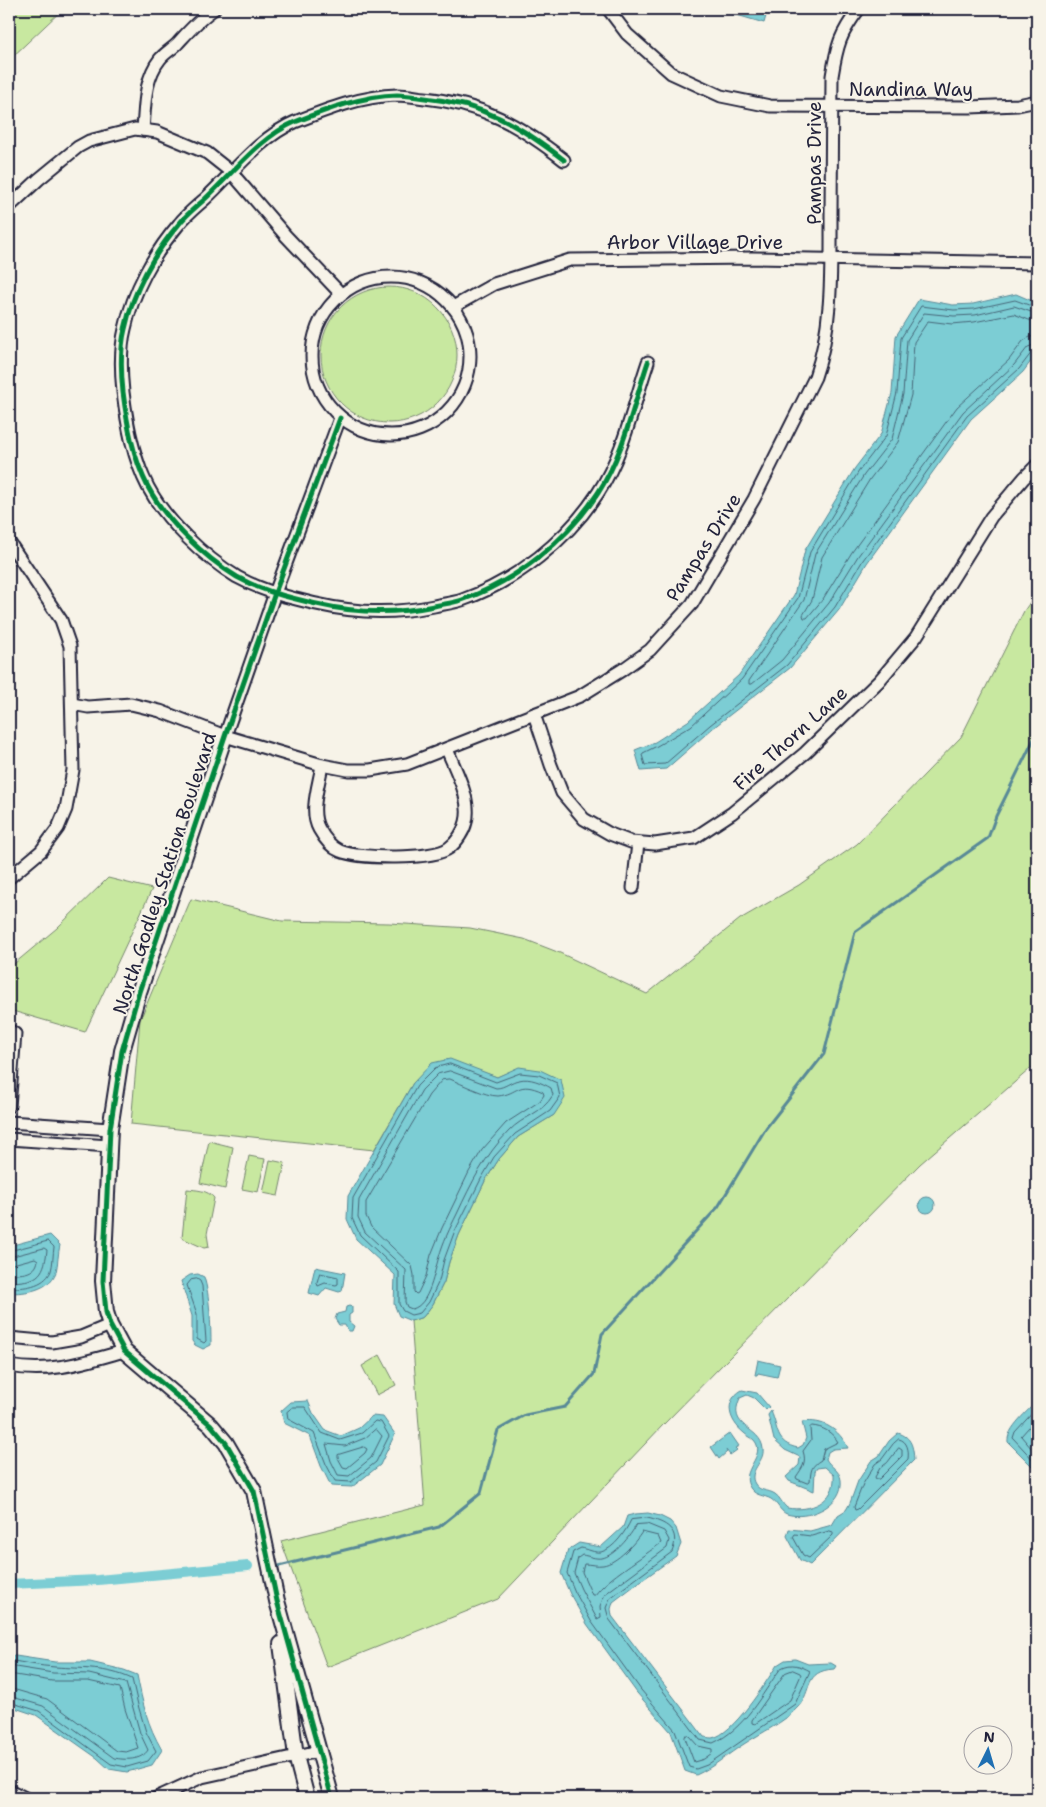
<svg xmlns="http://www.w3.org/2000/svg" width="1046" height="1807" viewBox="0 0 1046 1807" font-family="'Shantell Sans',sans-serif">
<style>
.green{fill:#c8e8a0;stroke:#75856e}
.water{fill:#7ccdd4;stroke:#588997}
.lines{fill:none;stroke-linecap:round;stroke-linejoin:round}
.shore{stroke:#466678;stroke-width:1}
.stream{stroke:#588997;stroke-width:3}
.canal{stroke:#7ccdd4;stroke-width:10}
.minor-casing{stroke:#22223b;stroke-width:15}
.tertiary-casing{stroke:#22223b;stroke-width:18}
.minor{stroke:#f7f3e8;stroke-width:11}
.tertiary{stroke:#f7f3e8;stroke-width:14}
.cycleway-casing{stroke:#f7f3e8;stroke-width:8}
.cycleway{stroke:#00873e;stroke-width:5}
.labels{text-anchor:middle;stroke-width:4;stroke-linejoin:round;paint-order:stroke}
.street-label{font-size:19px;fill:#22223b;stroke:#f7f3e8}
</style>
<rect width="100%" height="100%" fill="#f7f3e8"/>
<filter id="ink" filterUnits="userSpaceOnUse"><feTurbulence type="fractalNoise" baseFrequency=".02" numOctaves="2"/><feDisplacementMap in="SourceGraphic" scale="10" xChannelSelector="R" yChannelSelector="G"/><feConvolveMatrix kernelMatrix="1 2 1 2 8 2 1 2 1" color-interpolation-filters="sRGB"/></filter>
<g filter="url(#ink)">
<!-- green -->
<g class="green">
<path d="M9,9H63L9,60Z"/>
<circle cx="389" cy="355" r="68"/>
<path d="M1037,592V1063L920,1164L663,1425L498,1599L327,1667L281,1541L425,1505L411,1321L423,1317L433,1304L444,1282L449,1262L459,1235L485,1181L499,1159L518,1137L554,1115L519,1068L497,1077L479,1071L413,1083L374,1150L131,1124L140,1020L191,899L282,921L389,923L470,928L524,939L560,953L647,994L740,919L799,885L857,844L961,737L1024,611Z"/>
<path d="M108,878L152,889L85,1032L9,1010V968L57,928Z"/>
<path d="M209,1141L233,1147L225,1189L200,1183Z"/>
<path d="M249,1156L265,1159L258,1192L242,1189Z"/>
<path d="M270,1160L285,1163L278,1196L263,1193Z"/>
<path d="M187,1189C196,1190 208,1190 214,1198L207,1234L209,1247L204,1248L182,1238Z"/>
<path d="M380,1355L396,1385L377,1395L362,1366Z"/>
</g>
<!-- water -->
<g class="water">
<path d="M720,9H768L764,23L723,11Z"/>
<path d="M1016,294L1037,303V353L1023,372L971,419L867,563L839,610L790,668L713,728L666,769L641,771L635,750L655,742L688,721L739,675L794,595L805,550L855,468L881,434L892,393L896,336L919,299L953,305L973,304Z"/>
<path d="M450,1059L497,1077L519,1067L540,1070L561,1080L565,1098L554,1115L518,1137L499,1159L485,1181L459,1235L449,1262L444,1282L433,1304L423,1317L411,1321L399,1316L394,1304L395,1275L356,1239L347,1219L348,1196L413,1083L432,1063Z"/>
<circle cx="927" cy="1205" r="8"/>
<path d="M50,1235L60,1245C58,1253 58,1264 56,1272C49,1291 25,1293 9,1293V1246Z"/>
<path d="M315,1267L345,1273L342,1291L339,1292L326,1288L319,1296L309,1293Z"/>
<path d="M198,1274L204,1277C210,1296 211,1325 211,1345L203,1349L195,1345L192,1341V1316L181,1281L190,1275Z"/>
<path d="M349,1306L352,1307V1313L349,1315V1322L354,1326L352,1331H348L345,1325H339L335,1319L337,1314L345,1312L346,1307Z"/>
<path d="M758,1360L780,1365L777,1377L758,1373L757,1375H755Z"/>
<path d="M742,1390L757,1393L769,1407L766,1410L754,1398L747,1395L740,1398C726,1429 761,1426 763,1449C765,1462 747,1471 755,1484C760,1492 767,1489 775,1494C780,1497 782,1504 787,1508C810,1512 836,1502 834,1475L825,1467L817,1468L815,1471L814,1491L789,1481L786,1477L799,1465L800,1457L785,1450L774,1440L768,1415L771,1411C779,1430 775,1443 798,1448L803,1445L806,1438L802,1422C823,1419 839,1429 848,1448L833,1449L828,1452L826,1459C830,1467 840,1470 841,1480C844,1504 811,1519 791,1515C780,1514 779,1504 771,1499C764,1495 756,1496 751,1489C737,1471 768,1456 754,1440C751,1437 747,1436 744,1433C729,1421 723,1401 742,1390Z"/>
<path d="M308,1401L313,1413L325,1430L341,1436L359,1428L372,1416L383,1417L395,1434L380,1465L352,1487L331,1486L321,1466L310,1436L284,1423L281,1411L291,1402Z"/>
<path d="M1037,1401V1471L1008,1442C1006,1429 1029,1410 1037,1401Z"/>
<path d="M730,1433L739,1446L735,1448L737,1450L730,1455L726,1450L727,1452L719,1459L711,1447Z"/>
<path d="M898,1433C912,1437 913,1447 914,1460L810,1565L800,1560L787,1536L789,1529L810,1531L832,1525L838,1515L846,1510L850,1503L858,1481L871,1461L879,1456L889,1441Z"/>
<path d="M648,1513L660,1516L670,1521L676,1528L681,1544L676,1556L638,1583L613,1602L611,1609L612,1616L704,1737C706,1737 709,1738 712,1738C733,1735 766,1682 777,1665L785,1660L795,1659L808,1664L831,1663L836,1666L834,1669C803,1671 813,1691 798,1707C784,1723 762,1732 744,1744C728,1754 714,1767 696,1775L685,1771L671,1732L637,1693L587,1624L570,1594L561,1573L568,1550L579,1543L601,1547L623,1527L627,1516L635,1514Z"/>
<path d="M9,1655L55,1662H90L124,1670L137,1675C143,1705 147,1724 162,1750L152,1765L127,1772L109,1769L97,1758L36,1715L9,1706Z"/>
</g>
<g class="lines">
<!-- shore -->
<g class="shore">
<path d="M1037,308L1015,300L974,309L954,310L921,306L901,338L897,393L886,436L859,471L810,552L798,598L742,679L691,726L657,746L643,753L642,755L645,765L665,764L710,725L787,665L835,607L863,560L967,416L1019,369L1032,352L1037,350"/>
<path d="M1037,314L1014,306L975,315L954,316L924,313L907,340L903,394L892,439L864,475L815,554L804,600L749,681V684H752L782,660L829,603L858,556L963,412L1014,365L1028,347L1037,344"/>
<path d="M1037,321L1029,320L1014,314L974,322L952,324L928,321L914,342L911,395L898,442L870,479L822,557L812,600L803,615L804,618H807L823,599L852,552L957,407L1009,360L1023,341L1030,337L1037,336"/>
<path d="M450,1064L496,1082L520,1073L539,1075L557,1083L560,1097L550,1111L515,1134L494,1157L481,1179L454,1233L444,1260L439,1281L429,1302L420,1313L411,1315L403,1311L399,1304V1272L360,1235L352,1218L353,1198L417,1086L435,1068Z"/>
<path d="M450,1071L496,1088C505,1088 511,1081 519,1080C530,1077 542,1083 551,1088L553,1095C542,1114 523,1116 509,1131C485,1155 471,1184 457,1214C450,1228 443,1242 439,1257C434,1271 430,1305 412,1309L407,1307L405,1302L406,1270L365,1232L358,1217L359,1200L422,1090L438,1074Z"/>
<path d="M450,1079C462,1084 485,1096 498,1096C519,1094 517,1080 543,1092L544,1095L540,1101L506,1123L482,1150L469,1172L442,1228L431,1255L426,1276L418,1293L416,1294L414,1292V1275L412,1266L371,1227L366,1216V1202L429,1095L442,1080Z"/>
<path d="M9,1251L48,1241L54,1247C53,1254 53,1264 51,1271C44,1287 23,1288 9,1288"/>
<path d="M9,1257L44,1248L47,1250C44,1278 36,1281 9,1282"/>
<path d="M9,1265L35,1258L38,1260C36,1275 20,1274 9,1274"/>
<path d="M320,1273L338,1277V1284L336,1285L325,1283L318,1286L317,1283Z"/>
<path d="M197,1279L200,1281L202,1286L206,1341L204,1343L197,1339V1314L187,1285L191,1280Z"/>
<path d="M293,1407H305L322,1433L340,1440L362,1433L375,1421L381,1422L389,1436L376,1462L351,1482L335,1481L326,1464L314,1433L288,1419L287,1412Z"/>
<path d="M1037,1408L1015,1432L1013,1438L1037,1464"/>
<path d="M1037,1418L1021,1436L1037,1455"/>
<path d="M812,1426C823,1427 832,1432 838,1442L824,1449L821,1460C811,1466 811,1470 810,1481L807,1483L797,1479L796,1477C802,1468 807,1463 803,1451L811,1440L810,1428Z"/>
<path d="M376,1429L382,1436L371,1458L349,1476L338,1475L331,1461L326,1444L345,1446L365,1438Z"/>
<path d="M899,1439C908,1441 909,1451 908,1459L858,1509L855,1510L854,1507L863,1484L875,1464L882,1459L893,1444Z"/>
<path d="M364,1447L367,1449L365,1453L347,1468L343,1467L338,1458V1455Z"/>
<path d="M899,1448L902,1450V1456L879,1479H876L875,1477L880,1468L887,1463Z"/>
<path d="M647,1518C666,1522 681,1530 672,1552L610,1598L606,1608L609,1619L700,1740L713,1743C745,1729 761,1695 781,1668C792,1662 801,1666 810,1671L795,1704L707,1765L696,1769L689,1767L675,1730L641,1690L591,1621L575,1592L567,1573L573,1552L581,1548C588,1549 594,1553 601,1552C614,1549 626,1531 631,1520Z"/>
<path d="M647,1524L664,1531L669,1540L667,1548L605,1594L600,1606L601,1617L597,1619L581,1589L574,1573L578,1558L582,1555C589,1556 595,1559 602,1558C614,1556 631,1536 636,1525Z"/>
<path d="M830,1531L833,1532V1535L809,1558L803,1555L793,1537L795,1534L811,1536Z"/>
<path d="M642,1532L658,1536L661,1543C643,1557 607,1578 595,1595H592L582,1572L584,1564C590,1564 597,1566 603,1565C617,1563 635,1543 642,1532Z"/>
<path d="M9,1660C24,1663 40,1666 55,1667C83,1669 106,1667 132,1679L138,1705L146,1732L156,1751L148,1761L127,1767L111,1764L39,1711L9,1702"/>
<path d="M9,1666L53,1673L89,1674L126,1683L140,1733L148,1750C141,1761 125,1760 114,1758L43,1706L9,1696"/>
<path d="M793,1670L800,1673L801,1675L790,1700L755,1724L752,1723V1720L785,1673Z"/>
<path d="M9,1674L52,1681H88L120,1688L125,1709L138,1748L126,1752L117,1751L47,1699L9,1688"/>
<path d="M686,1735L689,1736L698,1746L712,1749V1753L704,1759L694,1762L685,1738Z"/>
</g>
<!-- stream -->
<path class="stream" d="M279,1566L439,1527L481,1493L498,1430L525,1415L565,1407L594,1374L602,1334L718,1207L766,1128L824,1054L855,932L988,838L996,816L1035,737L1037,724"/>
<!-- canal -->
<path class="canal" d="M9,1584L98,1580L248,1566"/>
<!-- minor casing -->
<g class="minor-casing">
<g id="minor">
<path d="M608,9L627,34L671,73L721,96L770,106L970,107L1018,105L1037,101"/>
<path d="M143,130C145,106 144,79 160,59C165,53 172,49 177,44C189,31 200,18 214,9"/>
<path d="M564,160C519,125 483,104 425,98C416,97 406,95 397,95C362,96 328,109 295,122C260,137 232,174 205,199C196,207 186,215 179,224C154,253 133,291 125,329C120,349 121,373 123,392C127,424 133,458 148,487C166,521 204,557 237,577C255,587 275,594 296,599C344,612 385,616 434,606C443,604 453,603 462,600C517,581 567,540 598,493C624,453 633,406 648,362"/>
<path d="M9,207L39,179L78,147L89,141L135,129L157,132L207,153L231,172L286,236L341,294"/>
<circle cx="391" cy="356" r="79"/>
<path d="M453,307L494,284L570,260L752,258L1037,263"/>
<path d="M9,542L61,620L70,646L73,770L66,809L58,828L41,851L9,878"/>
<path d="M72,704L88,707L131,704L160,711L225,736L322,765L348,770H370L407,764L580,696L622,670L650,650L692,604L754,499L815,377C833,326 831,268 831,214C831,168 832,122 832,76C837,45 840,34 859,9"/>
<path d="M534,714L551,765L562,793L584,819L610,834L631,842L655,844L694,838L732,813L805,753L879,681L916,637L991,517L1024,478L1037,465"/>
<path d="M225,736L275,593L340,418"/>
<path d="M322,765C319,785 309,811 319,829C324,838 330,847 340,851C359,859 433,860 449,848C457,842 464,831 466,822C472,799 455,770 447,749"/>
<path d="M633,888L638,843"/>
<path d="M9,1030L15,1034L9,1106"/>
<path d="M9,1122L110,1129"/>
<path d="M9,1139L109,1146"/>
<path d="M9,1338L52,1342L81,1337L110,1325"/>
<path d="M9,1366C50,1374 85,1362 124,1351"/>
<path d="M9,1790L25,1798"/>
<path d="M156,1798L202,1777L319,1751"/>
</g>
</g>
<!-- tertiary casing -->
<g class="tertiary-casing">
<g id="tertiary">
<path d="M225,736L139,992L122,1051L110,1129L103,1281L106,1312L110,1325L124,1351L211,1425L226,1443L254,1491L277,1601L332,1798"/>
<path d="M281,1644L296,1756L307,1798"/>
</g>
</g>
<!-- minor -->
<use href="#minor" class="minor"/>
<!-- tertiary -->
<use href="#tertiary" class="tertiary"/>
<!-- cycleway casing -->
<g class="cycleway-casing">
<g id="cycleway">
<path d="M564,160C519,125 483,104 425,98C416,97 406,95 397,95C362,96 328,109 295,122C260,137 232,174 205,199C196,207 186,215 179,224C154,253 133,291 125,329C120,349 121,373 123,392C127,424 133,458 148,487C166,521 204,557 237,577C255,587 275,594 296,599C344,612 385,616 434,606C443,604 453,603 462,600C517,581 567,540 598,493C624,453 633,406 648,362"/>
<path d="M332,1798L277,1601L254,1491L226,1443L211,1425L124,1351L110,1325L106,1312L103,1281L110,1129L122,1051L139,992L225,736L275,593L340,418"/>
</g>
</g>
<!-- cycleway -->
<use href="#cycleway" class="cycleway"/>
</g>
</g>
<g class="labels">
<!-- street labels -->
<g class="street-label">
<text x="911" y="96">Nandina Way</text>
<text transform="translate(814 163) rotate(-90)" y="7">Pampas Drive</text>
<text x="695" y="249">Arbor Village Drive</text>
<text transform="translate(703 547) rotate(-58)" y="7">Pampas Drive</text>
<text transform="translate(790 738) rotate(-42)" y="7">Fire Thorn Lane</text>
<text transform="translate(164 873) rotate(-72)" y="7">North Godley Station Boulevard</text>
</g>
</g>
<!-- margin -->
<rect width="1046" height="1807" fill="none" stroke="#f7f3e8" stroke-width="30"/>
<rect x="15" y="15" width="1016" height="1777" fill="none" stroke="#22223b" stroke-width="2" filter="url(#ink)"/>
<!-- north arrow -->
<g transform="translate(988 1750) rotate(5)"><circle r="24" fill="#f7f3e8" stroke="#a29fa3"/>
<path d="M0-4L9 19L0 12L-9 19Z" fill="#1f6fb2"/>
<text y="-8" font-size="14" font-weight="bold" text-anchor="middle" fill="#22223b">N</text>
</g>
</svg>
